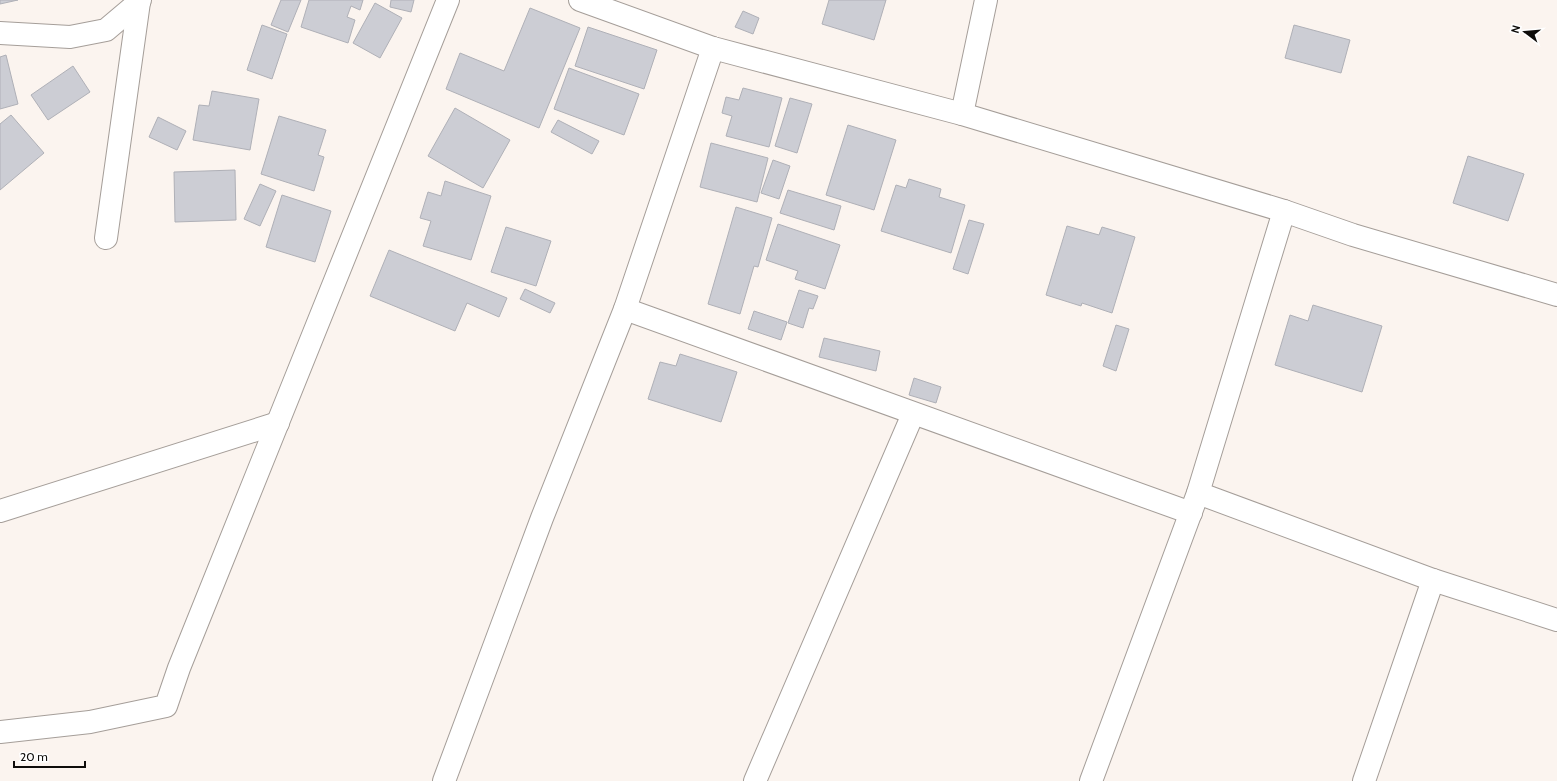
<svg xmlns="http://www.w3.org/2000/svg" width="1557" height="781" viewBox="0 0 1557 781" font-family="Cabin,sans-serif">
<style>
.building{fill:#cccdd4;stroke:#afb0b7}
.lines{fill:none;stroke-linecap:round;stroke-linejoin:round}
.street-casing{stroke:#a59e99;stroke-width:24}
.street{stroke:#fff;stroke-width:22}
</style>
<rect width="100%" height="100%" fill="#fbf4ef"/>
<!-- building -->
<g class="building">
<path d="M0,0H18L0,4Z"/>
<path d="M281,0H301L288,32L271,25Z"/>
<path d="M309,0H363L360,10L351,6L347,17L355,20L348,43L301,27Z"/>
<path d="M391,0H414L411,12L390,7Z"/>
<path d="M829,0H886L874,40L822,24Z"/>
<path d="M375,3L402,18L380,58L353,43Z"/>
<path d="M530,8L580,28L539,128L446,89L460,53L504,71Z"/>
<path d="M743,11L759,18L753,34L735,27Z"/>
<path d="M262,25L287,34L272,79L247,70Z"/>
<path d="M1294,25L1350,40L1341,73L1285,58Z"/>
<path d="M588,27L657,50L644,89L575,66Z"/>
<path d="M6,55L18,104L0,109V57Z"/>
<path d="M73,66L90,92L48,120L31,95Z"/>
<path d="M569,68L639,94L624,135L554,109Z"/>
<path d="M743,88L782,98L769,147L726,136L732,116L722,113L726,97L739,100Z"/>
<path d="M212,91L259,99L250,150L193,140L199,105L209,106Z"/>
<path d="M790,98L812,104L797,153L775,146Z"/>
<path d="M455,108L510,140L483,188L428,156Z"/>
<path d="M11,115L44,153L0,190V124Z"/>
<path d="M279,116L326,130L318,155L324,157L314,191L261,174Z"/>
<path d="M158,117L186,131L177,150L149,137Z"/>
<path d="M558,120L599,141L592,154L551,132Z"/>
<path d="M848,125L896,140L874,210L826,195Z"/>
<path d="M711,143L768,158L757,202L700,187Z"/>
<path d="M1468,156L1524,174L1508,221L1453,203Z"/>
<path d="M773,160L790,166L779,199L761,193Z"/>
<path d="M235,170L236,220L175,222L174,172Z"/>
<path d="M909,179L941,189L939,197L965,205L951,253L881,231L896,185L906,188Z"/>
<path d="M445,181L491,196L471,260L423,246L431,221L420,218L428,192L441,196Z"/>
<path d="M260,184L276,191L260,226L244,219Z"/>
<path d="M788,190L841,206L834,230L780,213Z"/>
<path d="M282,195L331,211L315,262L266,247Z"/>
<path d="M736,207L772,218L758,267L754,266L740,314L708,304Z"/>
<path d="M969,220L984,224L968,274L953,269Z"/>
<path d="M778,224L840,245L825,289L795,279L798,271L766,260Z"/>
<path d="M1067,226L1099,235L1102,227L1135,237L1112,313L1082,303L1081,306L1046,295Z"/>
<path d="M506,227L551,241L536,286L491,272Z"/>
<path d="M389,250L507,298L499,317L467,303L455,331L370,296Z"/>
<path d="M525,289L555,303L550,313L520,299Z"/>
<path d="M799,290L818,296L813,309L809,308L803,328L788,323Z"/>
<path d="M1313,305L1382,326L1362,392L1275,365L1290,315L1308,321Z"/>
<path d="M754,311L787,322L781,340L748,329Z"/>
<path d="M1116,325L1129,329L1116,371L1103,366Z"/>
<path d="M824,338L880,351L876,371L819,357Z"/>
<path d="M680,354L737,372L721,422L648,399L660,362L676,366Z"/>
<path d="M914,378L941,387L936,403L909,395Z"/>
</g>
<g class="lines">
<!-- street casing -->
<g class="street-casing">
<g id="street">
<path d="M580,0L713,48L962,114L1284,211L1353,235L1557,295"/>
<path d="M0,33L70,37L106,30L139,2L140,0"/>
<path d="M962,114L986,0"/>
<path d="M106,238L139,2"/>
<path d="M625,309L1191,513"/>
<path d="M1198,493L1433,580L1557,620"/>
<path d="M0,511L278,423"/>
<path d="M0,732L90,722L166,706L179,668L448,0"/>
<path d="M444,781L542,518L625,309L713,48"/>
<path d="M755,781L913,414"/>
<path d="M1091,781L1198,493L1284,211"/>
<path d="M1364,781L1433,580"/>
</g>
</g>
<!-- street -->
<use href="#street" class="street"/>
</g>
<!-- north arrow -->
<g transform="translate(1525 32) rotate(286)" stroke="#ffffff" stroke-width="3" paint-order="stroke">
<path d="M0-3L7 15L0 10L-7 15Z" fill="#0e0c0a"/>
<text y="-6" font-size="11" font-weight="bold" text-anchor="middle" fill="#0e0c0a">N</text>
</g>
<!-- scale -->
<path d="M14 761v6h71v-6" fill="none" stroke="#0e0c0a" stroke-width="2"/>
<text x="20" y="761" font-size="12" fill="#0e0c0a" stroke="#ffffff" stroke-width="3" paint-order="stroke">20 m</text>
</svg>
